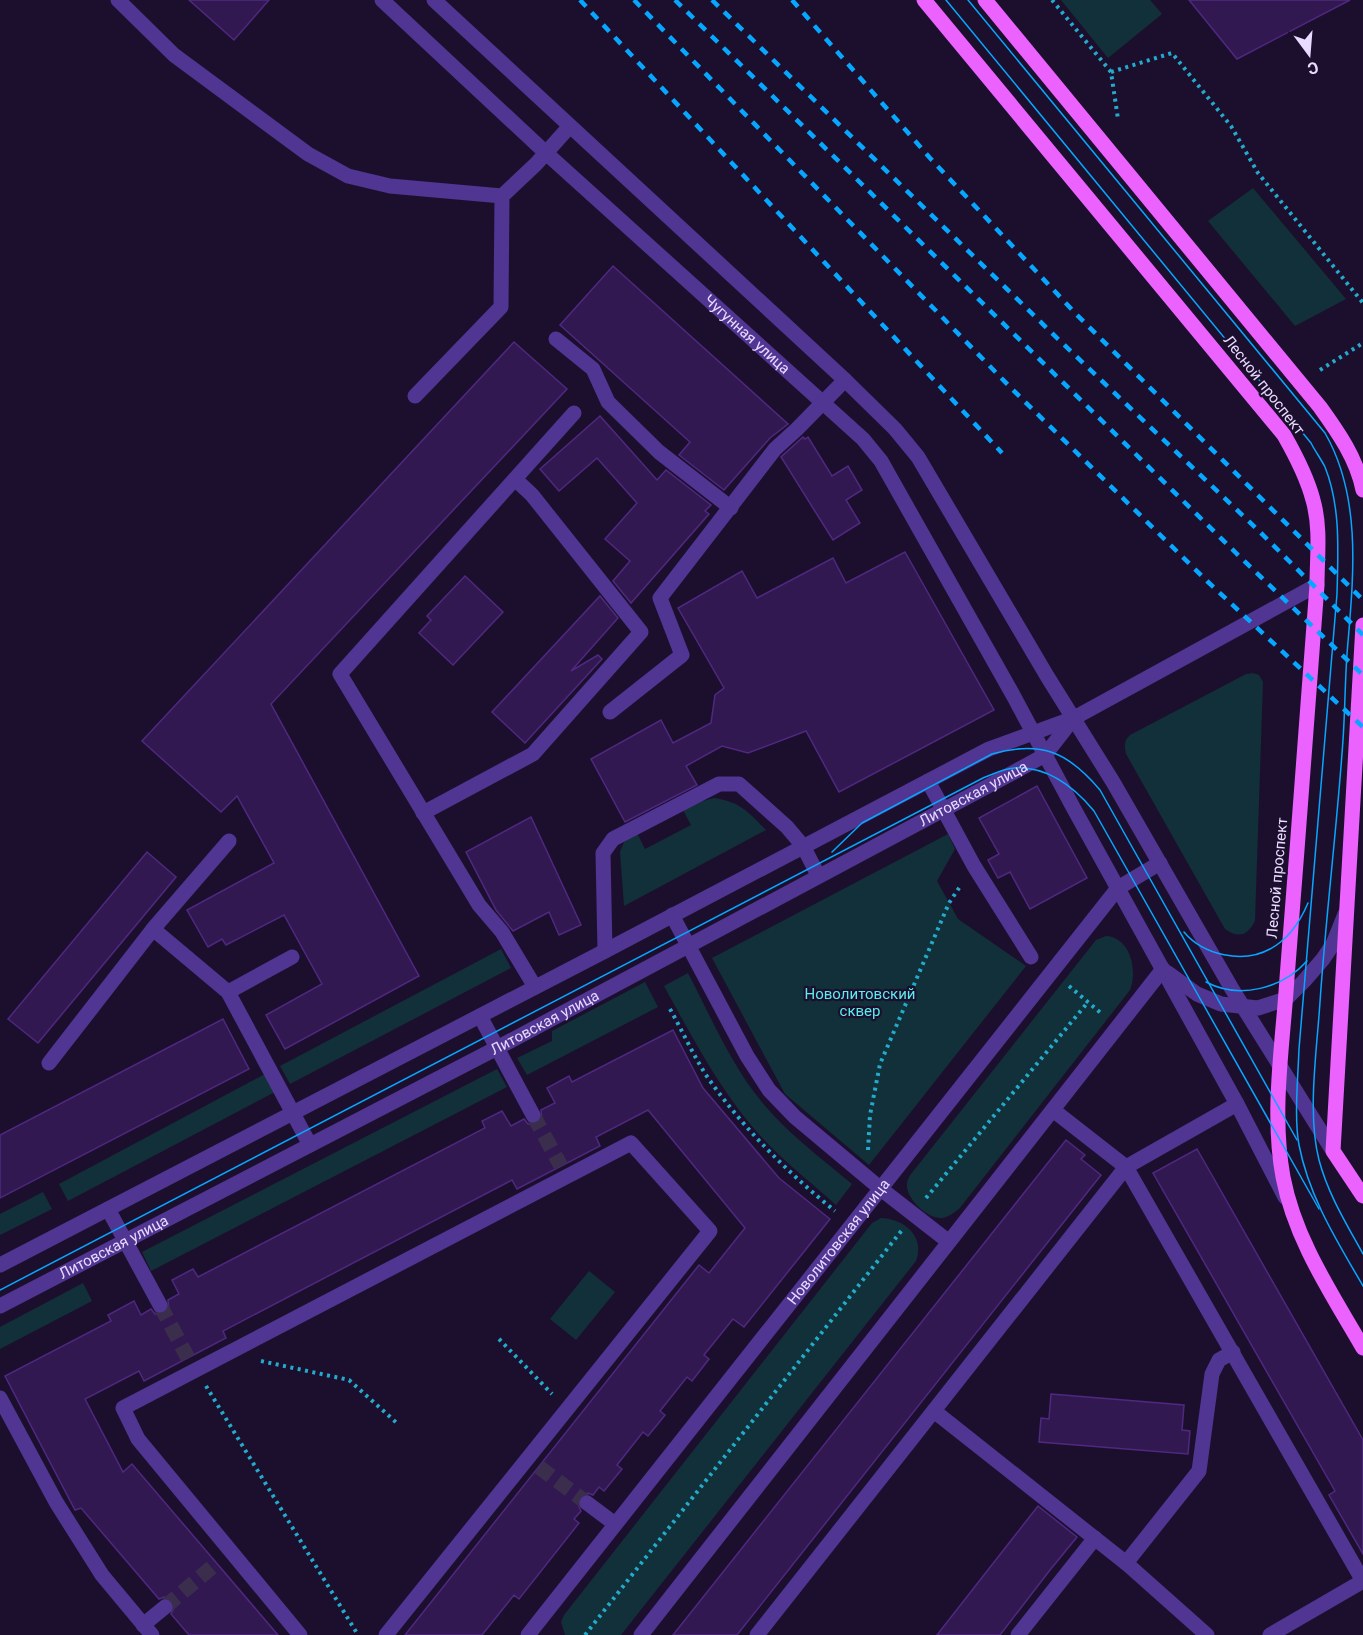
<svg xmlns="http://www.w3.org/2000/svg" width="1363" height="1635" viewBox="0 0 1363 1635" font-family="Roboto,sans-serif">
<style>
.green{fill:#113039}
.building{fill:#321851;stroke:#4f2880;stroke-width:1.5}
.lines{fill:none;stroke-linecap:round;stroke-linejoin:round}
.minor-tunnel{stroke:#3b2e4d;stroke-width:15;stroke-dasharray:15 8;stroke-linecap:butt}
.path{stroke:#23abcc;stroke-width:4;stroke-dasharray:3 4.5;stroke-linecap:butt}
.minor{stroke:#503592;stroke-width:15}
.major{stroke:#ec62ff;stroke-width:15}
.tram{stroke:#07a7ff;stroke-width:1.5}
.rail{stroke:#07a7ff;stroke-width:4.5;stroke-dasharray:9 8;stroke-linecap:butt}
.labels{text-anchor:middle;stroke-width:4.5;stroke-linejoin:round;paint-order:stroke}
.street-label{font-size:15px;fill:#e9dbff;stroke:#1c0f2e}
.park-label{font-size:15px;fill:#59eded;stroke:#1c0f2e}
</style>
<rect width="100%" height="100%" fill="#1c0f2e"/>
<!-- green -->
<g class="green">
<path d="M1061,0H1150L1162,14L1108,58Z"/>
<path d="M1253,188L1346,299L1295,326L1208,221Z"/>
<path d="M1253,673L1259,675L1263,682L1255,921C1248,935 1239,939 1225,929L1126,754C1124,745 1124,741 1130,735L1246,674Z"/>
<path d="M714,798C741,802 748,812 766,830L624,906L620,852L624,842L637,833L645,849L691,825L683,810L699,802Z"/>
<path d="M948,834L955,849L937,881L958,919L1026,966L869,1165L785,1094L712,958Z"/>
<path d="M1106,936C1130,937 1138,970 1130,990L959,1209C953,1213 949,1217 942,1218C927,1219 905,1198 907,1183C907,1181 910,1175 911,1174L1096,940Z"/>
<path d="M501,949L511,968L290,1084L280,1066Z"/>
<path d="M688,973C710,1015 730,1063 761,1101C787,1133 821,1158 852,1184L836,1205C815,1186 791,1167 771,1147C725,1101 695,1042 664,986Z"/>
<path d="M645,982L658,1007L527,1075L517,1058L552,1041V1031Z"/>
<path d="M497,1069L507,1087L151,1271L142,1252Z"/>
<path d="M265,1074L275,1092L68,1201L59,1184Z"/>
<path d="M43,1192L52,1209L0,1235V1214Z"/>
<path d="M881,1218C905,1219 925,1237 916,1261L621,1635H565L561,1622L564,1615L872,1223Z"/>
<path d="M589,1271L615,1292L576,1340L550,1319Z"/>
<path d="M83,1283L92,1301L0,1349V1327Z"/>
</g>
<!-- building -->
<g class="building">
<path d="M189,0H269L234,40Z"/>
<path d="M1189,0H1350L1237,59Z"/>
<path d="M613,266L788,424L770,438L724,490L679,455L690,442L560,325Z"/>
<path d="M514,342L567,389L271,704L419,976L285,1049L266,1015L322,984L284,915L226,945L222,939L208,947L187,910L274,863L237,796L221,812L142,741Z"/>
<path d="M600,416L657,480L666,470L711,505L705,511L709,514L631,603L613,581L630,561L605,539L637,503L597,458L559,491L540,469Z"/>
<path d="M803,437L805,439L808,437L832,476L848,466L862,490L846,500L860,523L833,540L781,457Z"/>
<path d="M905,552L994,710L839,792L806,731L748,753L722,746L686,766L697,785L625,822L591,759L661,720L673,743L711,723L715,695L724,688L678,608L742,571L757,598L833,558L846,583Z"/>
<path d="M465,576L503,612L453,665L419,633L431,620L427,616Z"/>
<path d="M600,596L618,618L571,671L598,655L602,659L525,743L492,712Z"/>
<path d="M1037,786L1087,878L1030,909L1010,872L998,878L988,860L999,854L979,818Z"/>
<path d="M531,817L581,925L559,935L549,912L513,931L496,910L466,852Z"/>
<path d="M147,852L176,877L38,1043L8,1019Z"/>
<path d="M223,1019L249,1069L0,1198V1135Z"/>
<path d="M673,1030L703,1088L779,1178L830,1219L744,1327L733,1319L704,1355L709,1359L692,1381L687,1377L660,1411L665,1415L657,1425L648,1436L643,1432L617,1465L622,1469L604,1491L599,1487L593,1495L588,1493L580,1497L577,1502L581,1511L574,1519L579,1523L519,1599L514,1595L482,1635H405L699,1265L709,1273L745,1228L648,1110L596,1137L600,1146L517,1189L512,1180L223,1331L226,1338L144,1381L139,1371L85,1399L123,1472L132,1464L278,1635H189L171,1614L175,1606L172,1600L164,1597L159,1599L81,1508L75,1510L5,1376L111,1321L108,1315L134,1301L141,1315L151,1309L155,1314H164L169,1310L168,1300L179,1294L172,1280L193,1269L198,1277L485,1128L482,1121L502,1111L511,1126L524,1119L528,1124H537L542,1120L541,1110L555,1103L547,1088L569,1076L572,1082Z"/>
<path d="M1066,1140L1085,1155L1081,1159L1101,1175L737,1635H673Z"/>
<path d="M1197,1149L1363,1440V1554L1329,1495L1335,1491L1153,1173Z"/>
<path d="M1051,1394L1184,1405L1182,1430L1190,1431L1188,1454L1039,1442L1041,1418L1049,1419Z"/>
<path d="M1038,1506L1077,1537L1050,1570L1000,1635H937Z"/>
</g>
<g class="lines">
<!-- minor-tunnel -->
<g class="minor-tunnel">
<path d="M533,1115L561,1166"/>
<path d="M160,1305L188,1358"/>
<path d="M539,1467L587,1503"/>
<path d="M165,1607L217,1563"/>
</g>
<!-- path -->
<g class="path">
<path d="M1052,0L1111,72L1118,119"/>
<path d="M1111,72L1172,53L1231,126L1258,173L1363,303"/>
<path d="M1320,370L1363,343"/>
<path d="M1069,986L1102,1014"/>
<path d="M670,1009C683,1032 694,1057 708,1078C744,1129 787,1172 835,1211"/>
<path d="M868,1150L870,1115L880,1064L949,903L961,885"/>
<path d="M926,1198L1088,1002"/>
<path d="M499,1339L552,1394"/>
<path d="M261,1361L349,1380L399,1425"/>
<path d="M206,1386L358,1635"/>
<path d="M585,1635L902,1230"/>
</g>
<!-- minor -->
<g class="minor">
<path d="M118,0L174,55L308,154L348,176L390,186L502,196"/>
<path id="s1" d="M382,0L546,153L863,439L881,461L1013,695L1074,809L1237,1104L1285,1197"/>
<path d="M434,0L845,380L895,429L918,457L1047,676L1113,782L1232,989L1333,1151"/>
<path d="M556,339L593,369L608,402L659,452L731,508"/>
<path d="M415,396L501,307L502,196L536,164L570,126"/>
<path d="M610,712L682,655L660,598L775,449L797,429L845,380"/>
<path d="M928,781L974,866L1031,957"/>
<path d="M423,813L533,754L641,632L532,495L515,479"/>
<path d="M672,915L747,1056L769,1090L795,1117L881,1189L949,1242"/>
<path d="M153,929L228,992L310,1145"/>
<path d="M605,951L603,853L613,839L719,784H739L787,827L803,846L818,875"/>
<path d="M1168,973L1197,994L1221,1004L1258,1008L1286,999L1304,981L1323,959L1333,944L1345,914"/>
<path d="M535,987L502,932L479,905L340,674L574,413"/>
<path d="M228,992L292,957"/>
<path d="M480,1016L533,1115"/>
<path d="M49,1063L153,929L229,841"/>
<path d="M1053,1110L1126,1167L1237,1104"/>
<path d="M108,1209L160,1305"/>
<path d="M0,1265L605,951L989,749L1074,718L1317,585"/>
<path id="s2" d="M0,1306L497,1048L1005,777L1045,755L1073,719"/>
<path d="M0,1398L56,1502L102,1575L152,1635"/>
<path d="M934,1411L1126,1563L1207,1635"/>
<path d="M587,1503L615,1524"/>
<path d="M1126,1563L1199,1471L1212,1374L1219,1360L1233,1352"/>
<path d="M143,1625L165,1607"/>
<path d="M300,1635L138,1439L123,1408L631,1143L710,1231L386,1635"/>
<path id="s3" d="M528,1635L1118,888L1160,863"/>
<path d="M641,1635L1163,969"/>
<path d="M757,1635L1126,1167L1363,1581"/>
<path d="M1018,1635L1095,1538"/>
<path d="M1270,1635L1363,1581"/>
</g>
<!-- major -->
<g class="major">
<path d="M924,0L1284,435C1296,456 1307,477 1313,500C1321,528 1317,557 1317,585C1308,716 1297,847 1287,978C1283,1043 1271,1112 1283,1177C1295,1240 1332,1294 1363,1348"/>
<path d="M985,0L1320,407C1338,432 1357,459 1363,490"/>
<path d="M1363,625L1333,1151L1363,1196"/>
</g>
<!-- tram -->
<g class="tram">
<path d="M946,0L1311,443C1315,451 1321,459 1325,467C1341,507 1338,552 1337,594L1299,1049C1298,1077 1294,1118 1299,1145C1309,1197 1337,1241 1363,1286"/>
<path d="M968,0L1325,433C1363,499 1353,580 1347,654C1345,682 1345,711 1343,740C1337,827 1326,914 1320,1002C1317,1049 1307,1114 1319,1160C1328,1194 1346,1223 1363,1254"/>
<path d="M832,852L862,823L992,754C1041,740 1068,752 1100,790L1297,1140"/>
<path d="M1184,932C1203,955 1243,964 1270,949C1289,939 1300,922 1308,903"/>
<path d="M1206,982C1240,1000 1283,988 1307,961"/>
<path d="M0,1290L983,778C993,774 1003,769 1014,768C1048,766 1074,787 1094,811L1319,1209"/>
</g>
<!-- rail -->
<g class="rail">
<path d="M580,0L1002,453"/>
<path d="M634,0L1011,388L1207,581L1363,727"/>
<path d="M675,0L1236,553L1363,675"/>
<path d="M712,0L1058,339L1258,530L1363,635"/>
<path d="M792,0L930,158L1077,315L1363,600"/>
</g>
</g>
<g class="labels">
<!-- street labels -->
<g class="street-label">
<text dy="5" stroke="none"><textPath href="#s1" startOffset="495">Чугунная улица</textPath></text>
<text transform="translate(1264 385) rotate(52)" y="5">Лесной проспект</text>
<text dy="5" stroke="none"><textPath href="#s2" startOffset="1100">Литовская улица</textPath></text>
<text transform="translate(1277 878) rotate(-85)" y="5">Лесной проспект</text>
<text dy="5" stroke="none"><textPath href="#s2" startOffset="614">Литовская улица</textPath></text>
<text dy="5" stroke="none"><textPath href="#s3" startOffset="501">Новолитовская улица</textPath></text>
<text dy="5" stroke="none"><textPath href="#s2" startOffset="128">Литовская улица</textPath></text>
</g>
<!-- park labels -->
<g class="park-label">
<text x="860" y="999">Новолитовский<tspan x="860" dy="17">сквер</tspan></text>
</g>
</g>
<!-- north arrow -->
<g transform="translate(1309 54) rotate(164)" stroke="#1c0f2e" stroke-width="4.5" paint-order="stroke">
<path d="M0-4.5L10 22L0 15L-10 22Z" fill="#e9dbff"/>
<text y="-9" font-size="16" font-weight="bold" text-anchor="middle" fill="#e9dbff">С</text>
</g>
</svg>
